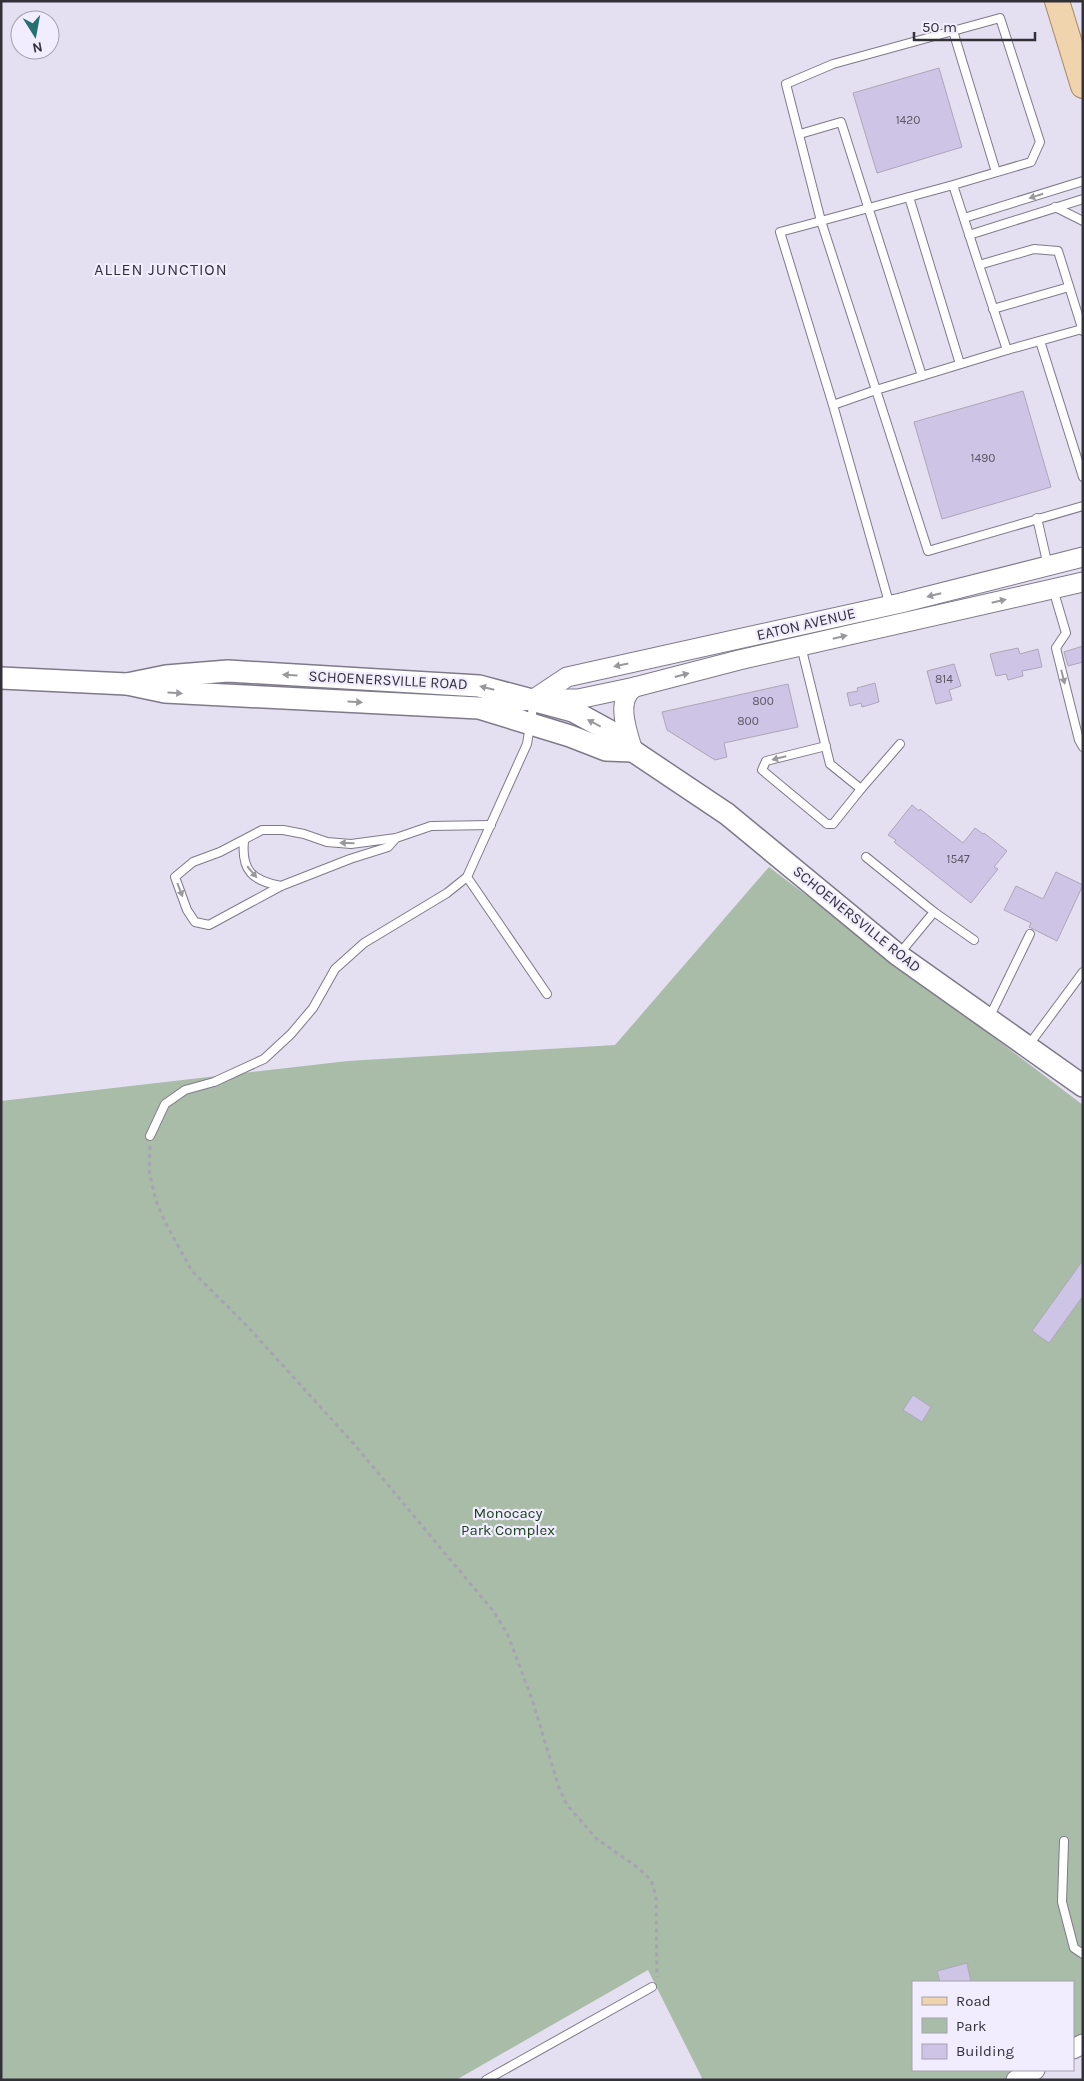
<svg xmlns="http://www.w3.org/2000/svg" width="1084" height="2081" viewBox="0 0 1084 2081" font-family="Karla,sans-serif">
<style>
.green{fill:#a9bca8}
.building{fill:#cec4e5;stroke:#aca7b8}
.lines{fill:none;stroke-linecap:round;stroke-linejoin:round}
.service-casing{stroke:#7f7a8a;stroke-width:10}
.tertiary-casing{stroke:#7f7a8a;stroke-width:21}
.secondary-casing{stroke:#7f7a8a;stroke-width:24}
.primary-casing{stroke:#a68960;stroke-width:26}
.path{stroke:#a7a3b2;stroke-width:3;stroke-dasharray:4 4;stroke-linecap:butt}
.service{stroke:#fff;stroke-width:8}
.tertiary{stroke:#fff;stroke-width:19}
.secondary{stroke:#fff;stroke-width:21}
.primary{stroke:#efd4ad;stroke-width:24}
.oneway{fill:#99989c}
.labels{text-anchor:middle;stroke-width:4.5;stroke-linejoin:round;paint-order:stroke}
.number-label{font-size:12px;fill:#5a5663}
.street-label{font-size:15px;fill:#333138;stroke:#f1ecfe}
.park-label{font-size:15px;fill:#1b421d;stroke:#f1ecfe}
.neighbourhood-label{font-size:16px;letter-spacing:1px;fill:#333138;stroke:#f1ecfe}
</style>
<rect width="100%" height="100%" fill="#e4dff1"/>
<!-- green -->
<path class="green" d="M769,867L1083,1105V2044L1073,2049V1982H913V2070H1035L1016,2080H703L648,1970L456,2080H1V1101L348,1061L615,1045Z"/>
<!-- building -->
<g class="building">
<path d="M939,68L962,147L877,173L853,93Z"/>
<path d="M1023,391L1051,487L942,519L914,422Z"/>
<path d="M1083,646V662L1068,666L1064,652Z"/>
<path d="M1018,648L1020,654L1038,649L1042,667L1022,671L1023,676L1008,680L1006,674L996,676L990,654Z"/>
<path d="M954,664L961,686L949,690L952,700L936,704L927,671Z"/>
<path d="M875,683L879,702L862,707L861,703L850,706L847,693L858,691L857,688Z"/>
<path d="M788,684L798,727L724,743L727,757L715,760L667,730L662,712Z"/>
<path d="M912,805L919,811L920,809L963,843L975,828L983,834L984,833L1007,851L994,867L998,869L971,903L894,842L896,840L888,835Z"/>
<path d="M1056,872L1083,885L1057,941L1029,927L1031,923L1004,910L1016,886L1043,899Z"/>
<path d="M1083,1260V1296L1049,1343L1032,1331Z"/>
<path d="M913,1395L931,1407L922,1422L903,1410Z"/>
<path d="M967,1963L971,1982H940L937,1971Z"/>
</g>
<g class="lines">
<!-- service casing -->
<g class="service-casing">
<g id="service">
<path d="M953,31L996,172"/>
<path d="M800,134L841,122L922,376"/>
<path d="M953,185L821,221L786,84L833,64L1000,18L1040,142L1031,162L953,185L979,265"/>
<path d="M909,197L960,364"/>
<path d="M1055,207L1083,221"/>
<path d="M964,218L1083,181"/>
<path d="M969,235L1083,199"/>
<path d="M993,309L1069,287"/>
<path d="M1083,331L1058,251L1034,249L979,265L1007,350L876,390L928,551L1083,506"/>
<path d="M1040,341L1083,477"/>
<path d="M1007,350L1082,329"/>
<path d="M833,405L876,390L821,221L780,232L833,405L890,606"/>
<path d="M1037,518L1048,566"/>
<path d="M1053,589L1066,633L1056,648L1079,740L1083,747"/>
<path d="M801,646L830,764L861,789L900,744"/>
<path d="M826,746L766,761L762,770L827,824H833L861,789"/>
<path d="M396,838L388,847L350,859L281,886L209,925L195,922L187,910L175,877L193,862L220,852L262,830H283L304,834L327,842L351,844L396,838L431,826L491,825"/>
<path d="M244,841C241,871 253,881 281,886"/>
<path d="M866,857L934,912L900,953"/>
<path d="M467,877L547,994"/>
<path d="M934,912L974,940"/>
<path d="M989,1018L1030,934"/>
<path d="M1028,1046L1083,972"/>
<path d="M150,1136L165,1104L185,1090L214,1082L264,1059L291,1034L313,1008L335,969L364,943L447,893L467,877L527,744L534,701"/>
<path d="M1064,1841L1062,1902L1074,1948L1083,1954"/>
<path d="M486,2080L652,1987"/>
</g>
</g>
<!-- tertiary casing -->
<g class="tertiary-casing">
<g id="tertiary">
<path d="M534,699L567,677L901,603L1083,557"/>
<path d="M479,708L534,699H578L635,687L739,660L1083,582"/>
<path d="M633,751C628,734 614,699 635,687"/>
<path d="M1073,2049L1083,2044"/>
<path d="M1016,2080L1035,2070"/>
</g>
</g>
<!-- secondary casing -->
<g class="secondary-casing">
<g id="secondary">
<path d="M1,678L127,684L165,692L479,708L570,736L606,750L633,751"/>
<path d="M127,684L166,676L228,671L479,686L573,711L617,735L633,751L727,814L898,955L1083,1086"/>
</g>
</g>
<!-- primary casing -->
<g class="primary-casing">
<path id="primary" d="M1057,1L1083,86"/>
</g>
<!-- path -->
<path class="path" d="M150,1146L149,1171L156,1201L165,1222L192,1271L247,1326L353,1443L494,1612L507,1633L532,1699L559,1788L567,1805L597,1839L637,1867L651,1880L656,1896L657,1977"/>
<!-- service -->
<use href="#service" class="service"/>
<!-- tertiary -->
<use href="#tertiary" class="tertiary"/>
<!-- secondary -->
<use href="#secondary" class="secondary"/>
<!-- primary -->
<use href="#primary" class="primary"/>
</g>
<!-- one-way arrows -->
<defs><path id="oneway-solid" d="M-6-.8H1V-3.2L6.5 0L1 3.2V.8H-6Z" transform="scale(1.25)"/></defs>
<g class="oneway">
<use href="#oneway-solid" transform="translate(1036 196) rotate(163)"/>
<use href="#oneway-solid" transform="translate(934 595) rotate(166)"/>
<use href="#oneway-solid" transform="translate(999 601) rotate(-13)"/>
<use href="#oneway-solid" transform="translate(840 637) rotate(-13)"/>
<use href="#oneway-solid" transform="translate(621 665) rotate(168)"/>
<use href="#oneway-solid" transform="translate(290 675) rotate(-177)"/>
<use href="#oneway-solid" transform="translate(682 675) rotate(-15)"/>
<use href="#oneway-solid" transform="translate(1063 677) rotate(76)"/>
<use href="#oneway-solid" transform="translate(487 688) rotate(-166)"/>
<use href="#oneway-solid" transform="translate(175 693) rotate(3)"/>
<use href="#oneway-solid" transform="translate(355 702) rotate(3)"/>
<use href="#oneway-solid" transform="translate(594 723) rotate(-152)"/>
<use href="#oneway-solid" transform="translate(779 758) rotate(166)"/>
<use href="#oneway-solid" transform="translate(347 843) rotate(-179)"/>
<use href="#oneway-solid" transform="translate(252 872) rotate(50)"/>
<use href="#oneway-solid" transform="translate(180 890) rotate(69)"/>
</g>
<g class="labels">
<!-- number labels -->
<g class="number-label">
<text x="908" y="124">1420</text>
<text x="983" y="462">1490</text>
<text x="944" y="683">814</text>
<text x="763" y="705">800</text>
<text x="748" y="725">800</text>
<text x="958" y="863">1547</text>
</g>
<!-- street labels -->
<g class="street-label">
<text transform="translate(806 624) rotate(-13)" y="5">EATON AVENUE</text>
<text transform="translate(388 680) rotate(3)" y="5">SCHOENERSVILLE ROAD</text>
<text transform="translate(857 919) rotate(39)" y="5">SCHOENERSVILLE ROAD</text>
</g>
<!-- park labels -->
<g class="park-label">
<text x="508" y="1518">Monocacy<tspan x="508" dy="17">Park Complex</tspan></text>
</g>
<!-- neighbourhood labels -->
<g class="neighbourhood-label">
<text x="161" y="275">ALLEN JUNCTION</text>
</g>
</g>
<!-- border -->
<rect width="1084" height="2081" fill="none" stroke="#333138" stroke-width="5"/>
<!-- legend -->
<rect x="912" y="1981" width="162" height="90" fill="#f1ecfe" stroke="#a5a1af"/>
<rect x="922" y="1997" width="25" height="8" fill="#efd4ad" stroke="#a5a1af"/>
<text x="956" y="2006" font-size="15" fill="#333138">Road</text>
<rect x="922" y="2018" width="25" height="15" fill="#a9bca8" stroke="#a5a1af"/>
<text x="956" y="2031" font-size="15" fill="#333138">Park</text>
<rect x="922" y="2044" width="25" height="15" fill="#cec4e5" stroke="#a5a1af"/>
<text x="956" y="2056" font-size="15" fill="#333138">Building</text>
<!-- north arrow -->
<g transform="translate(35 35) rotate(169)"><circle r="24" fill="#f1ecfe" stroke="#a5a1af"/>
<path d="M0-4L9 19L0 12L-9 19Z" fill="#257070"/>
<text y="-8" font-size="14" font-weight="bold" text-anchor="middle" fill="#333138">N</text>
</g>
<!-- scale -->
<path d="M914 32v8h121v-8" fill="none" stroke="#333138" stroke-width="2.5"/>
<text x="922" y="32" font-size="15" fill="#333138" stroke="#f1ecfe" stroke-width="4" paint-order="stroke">50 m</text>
</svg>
